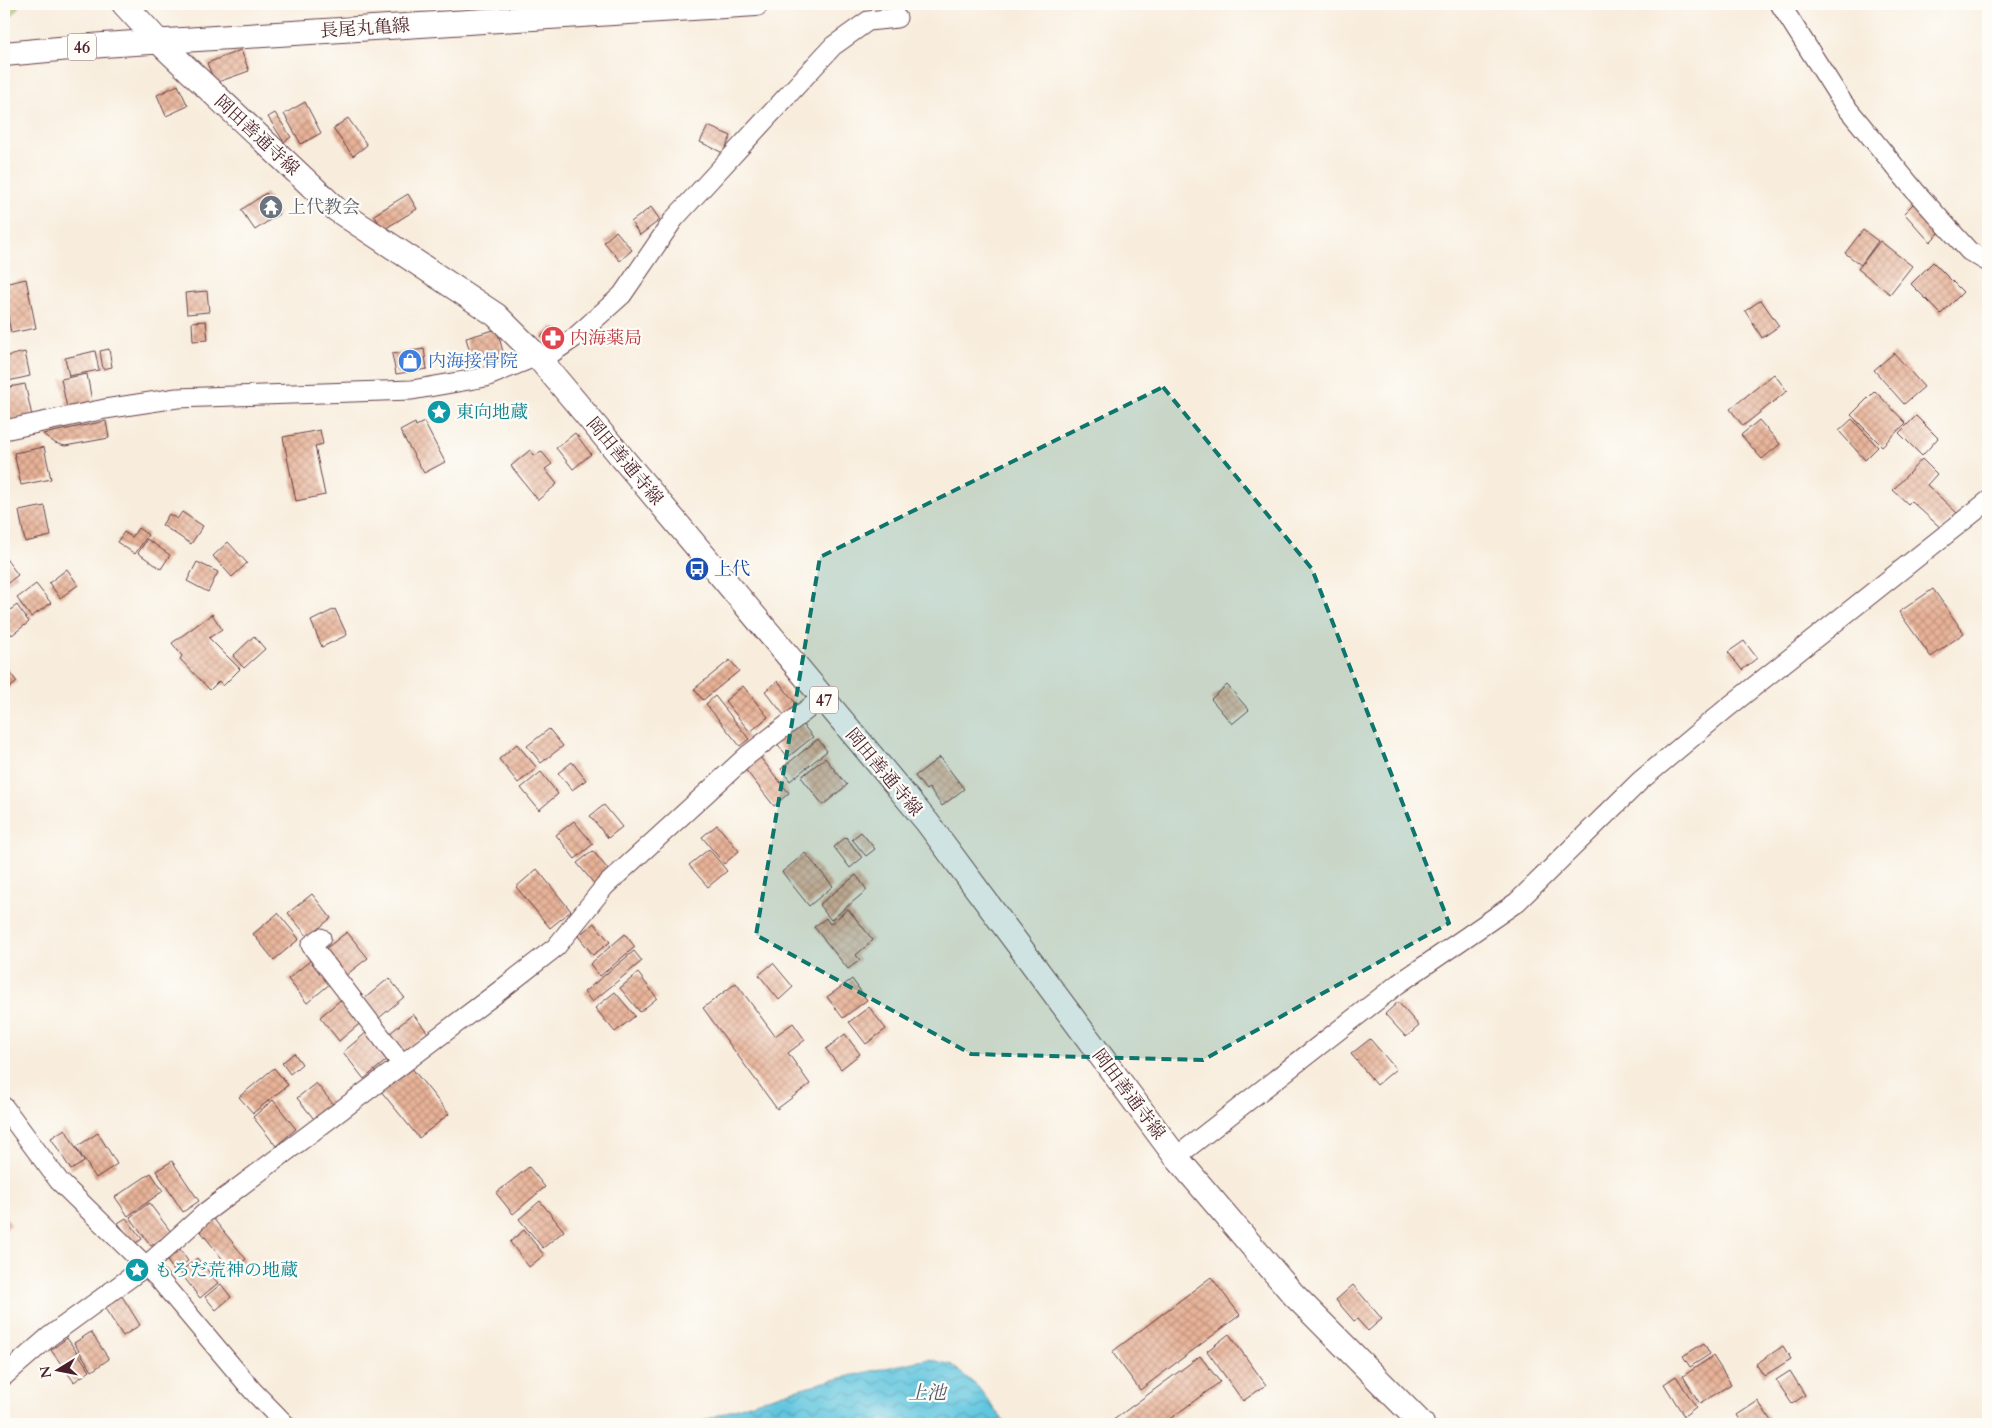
<svg xmlns="http://www.w3.org/2000/svg" width="1992" height="1428" viewBox="0 0 1992 1428" font-family="Cardo,'Noto Serif JP',serif">
<style>
.cemetery{fill:url(#cemetery-stones);stroke:#80764e}
.water{fill:url(#water-waves);stroke:#567285}
.building{fill:url(#building-cross-hatch)}
.lines{fill:none;stroke-linecap:round;stroke-linejoin:round}
.minor-casing{stroke:#643e46;stroke-width:21}
.major-casing{stroke:#643e46;stroke-width:26}
.minor{stroke:#fff;stroke-width:19}
.major{stroke:#fff;stroke-width:24}
.marked{fill:#0f766e;fill-opacity:0.2;stroke:#0f766e;stroke-width:4;stroke-dasharray:10 6;stroke-linejoin:round}
.labels{text-anchor:middle;stroke-width:4.5;stroke-linejoin:round;paint-order:stroke}
.shield{fill:#fdfcf7;stroke:#806168;stroke-width:1}
.shield-label{font-size:16px;font-weight:bold;fill:#4a1f2b}
.street-label{font-size:18px;fill:#4a1f2b;stroke:#fdfcf7}
.worship-label{font-size:18px;fill:#5b616d;stroke:#fdfcf7;text-anchor:start}
.health-label{font-size:18px;fill:#be3a42;stroke:#fdfcf7;text-anchor:start}
.shop-label{font-size:18px;fill:#366cbe;stroke:#fdfcf7;text-anchor:start}
.culture-label{font-size:18px;fill:#0d838f;stroke:#fdfcf7;text-anchor:start}
.transit-label{font-size:18px;fill:#164399;stroke:#fdfcf7;text-anchor:start}
.water-label{font-size:19px;font-style:italic;fill:#52596a;stroke:#fdfcf7}
</style>
<defs>
<pattern id="cemetery-stones" width="16" height="16" patternUnits="userSpaceOnUse" patternTransform="scale(1.25)"><rect width="16" height="16" fill="#b6cd72"/><path d="M2 7V4a2 2 0 0 1 4 0v3zM10 15v-3a2 2 0 0 1 4 0v3z" fill="#9eb063"/></pattern>
<pattern id="water-waves" width="16" height="10" patternUnits="userSpaceOnUse" patternTransform="scale(1.25)"><rect width="16" height="10" fill="#61c6df"/><path d="M0 5q4-4 8 0t8 0" fill="none" stroke="#52a0b5"/></pattern>
<pattern id="building-cross-hatch" width="8" height="8" patternUnits="userSpaceOnUse" patternTransform="scale(1.25)"><rect width="8" height="8" fill="#e8b398"/><path d="M0 0l8 8M0 8l8-8" fill="none" stroke="#be917c"/></pattern>
</defs>
<rect width="100%" height="100%" fill="#fdfcf7"/>
<filter id="ink" filterUnits="userSpaceOnUse"><feTurbulence type="fractalNoise" baseFrequency=".02" numOctaves="2"/><feDisplacementMap in="SourceGraphic" scale="10" xChannelSelector="R" yChannelSelector="G"/><feConvolveMatrix kernelMatrix="1 2 1 2 8 2 1 2 1" color-interpolation-filters="sRGB"/></filter>
<filter id="wash" filterUnits="userSpaceOnUse"><feTurbulence type="fractalNoise" baseFrequency=".0096" numOctaves="4" result="noise"/><feDisplacementMap in="SourceGraphic" scale="20" xChannelSelector="R" yChannelSelector="G"/><feGaussianBlur stdDeviation="1.12" result="paint"/><feColorMatrix in="noise" values="0 0 0 0 0 0 0 0 0 0 0 0 0 0 0 0 0 1.4 0 .05"/><feComposite in="paint" operator="in"/></filter>
<g filter="url(#wash)">
<rect width="100%" height="100%" fill="#f8eddd"/>
<!-- cemetery -->
<path class="cemetery" d="M4,4H20L4,28Z"/>
<!-- water -->
<path class="water" d="M929,1359L952,1365L978,1387L1006,1424H696C772,1392 849,1375 929,1359Z"/>
<g id="blocks">
<!-- building -->
<g class="building">
<path d="M241,50L249,71L215,83L207,63Z"/>
<path d="M178,85L188,106L166,116L157,95Z"/>
<path d="M305,102L321,133L301,144L284,114Z"/>
<path d="M275,113L291,137L284,142L268,117Z"/>
<path d="M348,118L367,145L353,156L333,129Z"/>
<path d="M708,126L731,136L723,153L700,142Z"/>
<path d="M266,193L279,214L255,230L241,210Z"/>
<path d="M408,194L417,209L383,230L374,215Z"/>
<path d="M1915,202L1941,231L1930,242L1904,213Z"/>
<path d="M651,207L660,220L640,235L631,222Z"/>
<path d="M1863,230L1878,241L1861,265L1845,253Z"/>
<path d="M616,231L632,250L620,261L604,242Z"/>
<path d="M1880,241L1912,266L1890,294L1858,269Z"/>
<path d="M1933,262L1963,292L1941,314L1911,284Z"/>
<path d="M26,279L36,328L11,333L4,297V284Z"/>
<path d="M207,291L209,312L187,314L185,293Z"/>
<path d="M1761,300L1779,326L1762,338L1745,311Z"/>
<path d="M206,321L208,340L193,341L192,322Z"/>
<path d="M553,326L564,339L552,350L541,336Z"/>
<path d="M497,329L503,352L472,360L466,338Z"/>
<path d="M109,349L112,367L103,369L100,351Z"/>
<path d="M424,349L427,369L396,374L392,354Z"/>
<path d="M95,351L99,370L69,376L65,358Z"/>
<path d="M25,352L30,376L4,382V357Z"/>
<path d="M1894,353L1924,387L1904,404L1874,370Z"/>
<path d="M87,374L93,407L68,413L61,379Z"/>
<path d="M1774,374L1787,391L1743,426L1730,409Z"/>
<path d="M25,384L32,416L4,422V388Z"/>
<path d="M1875,391L1906,423L1882,446L1851,415Z"/>
<path d="M1916,416L1938,438L1922,456L1899,433Z"/>
<path d="M1852,419L1878,447L1865,460L1839,431Z"/>
<path d="M1759,420L1780,444L1762,459L1741,435Z"/>
<path d="M106,421L109,438L65,446L55,443L43,434Z"/>
<path d="M424,422L445,462L424,473L400,431L415,423L416,426Z"/>
<path d="M320,430L323,444L315,446L325,495L296,501L283,437Z"/>
<path d="M575,433L591,454L573,469L556,448Z"/>
<path d="M44,447L51,479L21,485L14,453Z"/>
<path d="M530,450L535,456L541,451L552,464L545,469L557,484L538,500L511,466Z"/>
<path d="M1922,459L1937,474L1927,485L1957,513L1942,529L1911,501L1908,504L1893,490Z"/>
<path d="M45,506L51,536L25,542L19,511Z"/>
<path d="M182,512L203,526L191,544L162,525L169,514L177,519Z"/>
<path d="M138,528L148,535L135,554L117,542L124,532L132,537Z"/>
<path d="M147,539L170,555L161,569L138,553Z"/>
<path d="M228,542L247,563L232,577L213,556Z"/>
<path d="M4,556L18,575L4,586Z"/>
<path d="M197,562L218,572L208,592L187,581Z"/>
<path d="M67,569L78,585L60,598L49,583Z"/>
<path d="M36,584L51,603L31,617L17,598Z"/>
<path d="M1933,589L1964,633L1931,657L1899,612Z"/>
<path d="M17,605L29,622L12,635L4,623V615Z"/>
<path d="M335,609L347,635L322,647L311,621Z"/>
<path d="M212,614L222,629L209,638L240,669L223,686L219,681L210,690L180,659L182,656L172,643Z"/>
<path d="M254,636L265,649L244,668L233,656Z"/>
<path d="M1744,641L1757,658L1742,670L1728,652Z"/>
<path d="M730,660L739,671L703,700L694,689Z"/>
<path d="M4,664L17,682L4,692Z"/>
<path d="M778,681L797,705L784,715L765,691Z"/>
<path d="M1227,685L1249,710L1232,724L1211,699Z"/>
<path d="M743,686L768,717L750,732L725,701Z"/>
<path d="M715,696L749,739L740,746L706,704Z"/>
<path d="M799,720L813,737L788,757L774,740Z"/>
<path d="M549,729L563,746L541,763L527,746Z"/>
<path d="M818,739L827,751L790,781L781,769Z"/>
<path d="M517,744L537,768L518,783L499,759Z"/>
<path d="M759,756L789,793L774,806L744,768Z"/>
<path d="M940,757L964,789L942,806L929,788L926,790L915,776Z"/>
<path d="M825,758L847,785L823,805L801,777Z"/>
<path d="M572,762L586,780L572,790L558,773Z"/>
<path d="M541,772L558,794L539,810L521,788Z"/>
<path d="M604,805L622,827L608,838L590,816Z"/>
<path d="M574,821L593,844L575,859L556,835Z"/>
<path d="M717,825L739,851L724,864L702,837Z"/>
<path d="M861,832L875,849L866,856L852,839Z"/>
<path d="M846,837L862,858L850,868L834,847Z"/>
<path d="M709,849L727,871L708,887L689,865Z"/>
<path d="M593,851L611,873L596,886L577,863Z"/>
<path d="M805,853L833,886L809,906L782,872Z"/>
<path d="M537,869L571,911L550,928L516,887Z"/>
<path d="M856,875L867,890L831,920L819,905Z"/>
<path d="M312,894L331,918L308,937L288,913Z"/>
<path d="M848,909L873,940L856,955L860,960L848,969L814,927L826,918L830,924Z"/>
<path d="M278,913L299,939L274,960L253,934Z"/>
<path d="M594,923L610,942L593,955L578,936Z"/>
<path d="M347,932L368,958L341,979L320,953Z"/>
<path d="M625,934L635,947L600,976L590,964Z"/>
<path d="M634,951L642,961L592,1002L584,992Z"/>
<path d="M312,959L331,983L307,1003L288,979Z"/>
<path d="M773,963L793,987L779,1000L759,975Z"/>
<path d="M638,973L657,998L640,1012L620,988Z"/>
<path d="M389,978L404,997L379,1018L364,999Z"/>
<path d="M852,979L867,1000L843,1018L827,997Z"/>
<path d="M736,983L775,1036L793,1023L805,1040L788,1053L810,1084L777,1109L703,1008Z"/>
<path d="M615,992L635,1016L615,1032L595,1008Z"/>
<path d="M344,997L363,1021L339,1041L320,1017Z"/>
<path d="M1398,1002L1419,1026L1406,1037L1385,1014Z"/>
<path d="M869,1007L886,1029L866,1044L849,1022Z"/>
<path d="M413,1014L428,1033L404,1052L389,1034Z"/>
<path d="M367,1032L388,1059L364,1079L343,1052Z"/>
<path d="M845,1034L860,1054L841,1069L826,1049Z"/>
<path d="M1370,1039L1396,1069L1377,1085L1351,1054Z"/>
<path d="M294,1053L302,1064L290,1074L282,1063Z"/>
<path d="M410,1066L449,1114L419,1138L380,1090Z"/>
<path d="M274,1068L288,1085L253,1113L239,1097Z"/>
<path d="M316,1083L333,1104L314,1119L297,1098Z"/>
<path d="M273,1100L296,1129L276,1146L253,1117Z"/>
<path d="M65,1129L84,1162L71,1170L51,1138Z"/>
<path d="M98,1133L117,1164L96,1178L76,1147Z"/>
<path d="M172,1161L199,1201L183,1212L156,1171Z"/>
<path d="M529,1167L545,1187L513,1214L496,1193Z"/>
<path d="M151,1173L163,1191L128,1216L115,1197Z"/>
<path d="M540,1201L564,1231L543,1248L519,1219Z"/>
<path d="M149,1203L171,1232L151,1246L130,1217Z"/>
<path d="M4,1213L11,1225L4,1230Z"/>
<path d="M212,1217L246,1259L232,1271L198,1228Z"/>
<path d="M126,1218L142,1239L134,1244L118,1223Z"/>
<path d="M524,1230L544,1255L529,1267L510,1242Z"/>
<path d="M177,1245L188,1261L174,1271L163,1254Z"/>
<path d="M197,1258L218,1283L200,1298L180,1272Z"/>
<path d="M1211,1277L1240,1315L1140,1390L1112,1352Z"/>
<path d="M221,1284L231,1297L216,1310L205,1297Z"/>
<path d="M1353,1285L1382,1319L1368,1331L1357,1319L1354,1321L1336,1300Z"/>
<path d="M120,1293L140,1325L123,1336L102,1304Z"/>
<path d="M91,1332L109,1359L92,1371L74,1343Z"/>
<path d="M1229,1334L1266,1385L1243,1401L1207,1351Z"/>
<path d="M67,1338L90,1371L74,1382L51,1350Z"/>
<path d="M1704,1343L1710,1354L1690,1367L1683,1356Z"/>
<path d="M1783,1346L1791,1359L1764,1376L1756,1364Z"/>
<path d="M1200,1356L1220,1382L1163,1424H1114L1112,1421Z"/>
<path d="M1713,1356L1731,1384L1700,1404L1683,1376Z"/>
<path d="M1790,1371L1805,1395L1792,1404L1776,1380Z"/>
<path d="M1676,1376L1696,1407L1684,1416L1664,1384Z"/>
<path d="M1758,1401L1773,1424H1743L1737,1415Z"/>
</g>
</g>
</g>
<g filter="url(#ink)">
<use href="#blocks" fill-opacity="0" stroke="#643e46" stroke-width="1"/>
<g class="lines">
<!-- minor casing -->
<g class="minor-casing">
<g id="minor">
<path d="M1780,4L1843,103L1915,191L1969,251L1988,262"/>
<path d="M4,430L105,409L177,398L412,390L486,377L537,356L549,355L574,338L622,295L674,219L833,46L868,21L897,18"/>
<path d="M321,938L311,945L402,1064"/>
<path d="M4,1107L59,1181L158,1278L252,1390L285,1424"/>
<path d="M1176,1157L1398,984L1517,902L1640,781L1727,708L1988,501"/>
<path d="M4,1376L50,1336L146,1266L206,1212L498,992L556,947L605,886L748,755L822,698"/>
</g>
</g>
<!-- major casing -->
<g class="major-casing">
<g id="major">
<path d="M124,4L159,42L337,210L496,315L537,356L927,822L1176,1157L1293,1294L1422,1424"/>
<path d="M4,54L103,45L756,4"/>
</g>
</g>
<!-- minor -->
<use href="#minor" class="minor"/>
<!-- major -->
<use href="#major" class="major"/>
</g>
</g>
<!-- marked area -->
<path class="marked" d="M1163,387L1312,569L1449,923L1203,1060L971,1054L756,935L820,557Z"/>
<!-- icons -->
<defs>
<g id="temple-disc" transform="scale(1.25)"><circle r="9.5" fill="#6b7280" stroke="#fdfcf7"/><path d="M0-6L5-2H3V0L6.5 2.5H4V6H1.5V3h-3V6H-4V2.5H-6.5L-3 0V-2H-5Z" fill="#fff"/></g>
<g id="pharmacy-disc" transform="scale(1.25)"><circle r="9.5" fill="#e0444e" stroke="#fdfcf7"/><path d="M-2-6h4v4h4v4h-4v4h-4v-4h-4v-4h4Z" fill="#fff"/></g>
<g id="shop-disc" transform="scale(1.25)"><circle r="9.5" fill="#3f7fe0" stroke="#fdfcf7"/><path d="M-5-2.5h2.3a2.7 3.5 0 0 1 5.4 0H5L5.5 6h-11ZM-1.5-2.5h3a1.5 2.3 0 0 0-3 0Z" fill="#fff"/></g>
<g id="sight-disc" transform="scale(1.25)"><circle r="9.5" fill="#0f9aa8" stroke="#fdfcf7"/><path d="M0-6L1.8-2.2L6-1.7L2.9 1.2L3.7 5.4L0 3.3L-3.7 5.4L-2.9 1.2L-6-1.7L-1.8-2.2Z" fill="#fff"/></g>
<g id="bus-disc" transform="scale(1.25)"><circle r="9.5" fill="#1a4fb4" stroke="#fdfcf7"/><path d="M-5-6H5V4H4V6H2V4H-2V6H-4V4H-5ZM-3.5-4V0h7V-4ZM-3.5 1.2v1.5H-2V1.2ZM2 1.2v1.5H3.5V1.2Z" fill="#fff"/></g>
</defs>
<g fill-rule="evenodd">
<use href="#temple-disc" x="271" y="207"/>
<use href="#pharmacy-disc" x="553" y="338"/>
<use href="#shop-disc" x="410" y="361"/>
<use href="#sight-disc" x="439" y="412"/>
<use href="#bus-disc" x="697" y="569"/>
<use href="#sight-disc" x="137" y="1270"/>
</g>
<g class="labels">
<!-- shield labels -->
<g class="shield">
<rect x="68" y="33.5" width="28" height="27" rx="4"/>
<rect x="810" y="686.5" width="28" height="27" rx="4"/>
</g>
<g class="shield-label">
<text x="82" y="53">46</text>
<text x="824" y="706">47</text>
</g>
<!-- street labels -->
<g class="street-label">
<text transform="translate(365 28) rotate(-4)" y="6">長尾丸亀線</text>
<text transform="translate(257 135) rotate(43)" y="6">岡田善通寺線</text>
<text transform="translate(625 461) rotate(50)" y="6">岡田善通寺線</text>
<text transform="translate(884 772) rotate(50)" y="6">岡田善通寺線</text>
<text transform="translate(1129 1094) rotate(53)" y="6">岡田善通寺線</text>
</g>
<!-- worship labels -->
<g class="worship-label">
<text x="288" y="213">上代教会</text>
</g>
<!-- health labels -->
<g class="health-label">
<text x="570" y="344">内海薬局</text>
</g>
<!-- shop labels -->
<g class="shop-label">
<text x="428" y="367">内海接骨院</text>
</g>
<!-- culture labels -->
<g class="culture-label">
<text x="456" y="418">東向地蔵</text>
<text x="154" y="1276">もろだ荒神の地蔵</text>
</g>
<!-- transit labels -->
<g class="transit-label">
<text x="714" y="575">上代</text>
</g>
<!-- water labels -->
<g class="water-label">
<text x="927" y="1399">上池</text>
</g>
</g>
<!-- margin -->
<rect width="1992" height="1428" fill="none" stroke="#fdfcf7" stroke-width="20"/>
<!-- north arrow -->
<g transform="translate(58 1370) rotate(260)" stroke="#fdfcf7" stroke-width="4" paint-order="stroke">
<path d="M0-4L9 19L0 12L-9 19Z" fill="#4a1f2b"/>
<text y="-8" font-size="14" font-weight="bold" text-anchor="middle" fill="#4a1f2b">N</text>
</g>
</svg>
